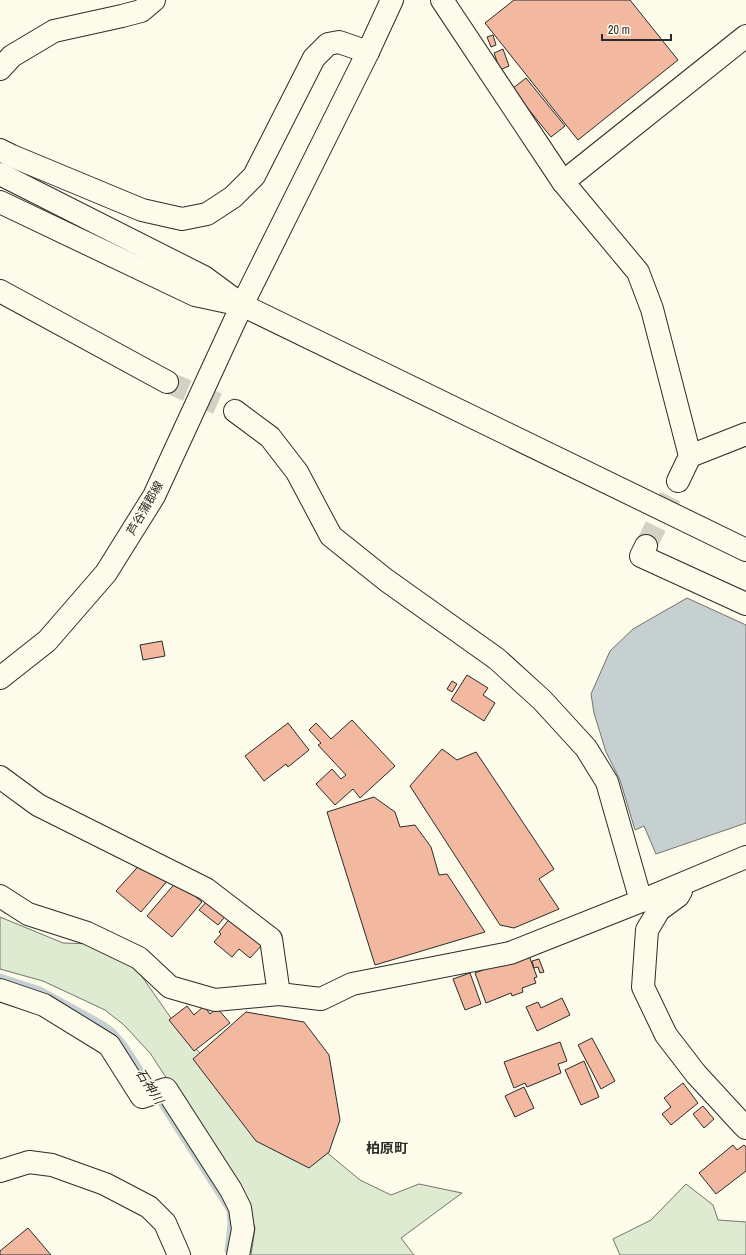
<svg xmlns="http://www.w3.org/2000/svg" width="746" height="1255" viewBox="0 0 746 1255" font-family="'Archivo Narrow','Noto Sans JP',sans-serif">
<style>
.green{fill:#deebd1;stroke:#74746e}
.water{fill:#c7d0d0;stroke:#74746e}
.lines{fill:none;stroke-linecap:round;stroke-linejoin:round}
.stream{stroke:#c7d0d0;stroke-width:7}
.building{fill:#f2b8a0;stroke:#2b2b2b}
.minor-tunnel{stroke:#d3d1c4;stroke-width:22;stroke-dasharray:22 11;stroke-linecap:butt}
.minor-casing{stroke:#2b2b2b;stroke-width:24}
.major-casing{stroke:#2b2b2b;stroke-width:24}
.highway-casing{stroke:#2b2b2b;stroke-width:24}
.minor{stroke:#fdfbea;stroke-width:22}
.major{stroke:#fdfbea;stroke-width:22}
.highway{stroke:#fdfbea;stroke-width:22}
.labels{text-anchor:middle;stroke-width:3;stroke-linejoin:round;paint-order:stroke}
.street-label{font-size:12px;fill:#2b2b2b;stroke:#fdfbea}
.water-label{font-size:13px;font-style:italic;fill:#2b2b2b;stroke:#fdfbea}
.quarter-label{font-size:14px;font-weight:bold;fill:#2b2b2b;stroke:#fdfbea}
</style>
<rect width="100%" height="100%" fill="#fdfbea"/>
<!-- green -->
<g class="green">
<path d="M0,917L63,943L99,944L131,961L185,1038L259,1111L325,1151L360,1180L391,1195L419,1184L462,1193L401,1238L414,1255H251L255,1228L244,1196L150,1053L124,1025L105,1010L43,981L0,969Z"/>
<path d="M686,1184L713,1205L718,1220L746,1222V1255H620L613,1239L651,1220Z"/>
</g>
<!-- water -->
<path class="water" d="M687,598L746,625V823L656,854L644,826L635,830L620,780L606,752L594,713L591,694L610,651L633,629Z"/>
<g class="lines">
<!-- stream -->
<path class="stream" d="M0,977L40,990L102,1024L112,1031L124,1045L230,1210L231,1224L228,1250"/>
</g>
<!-- building -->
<g class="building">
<path d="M514,0H630L678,60L578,140L485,23Z"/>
<path d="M493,35L496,45L491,47L487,37Z"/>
<path d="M503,49L509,66L500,70L494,53Z"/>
<path d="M526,78L565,126L551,137L512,89Z"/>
<path d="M162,641L165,656L143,660L140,645Z"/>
<path d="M467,675L488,688L483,695L495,703L484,721L451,700Z"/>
<path d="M452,681L457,684L452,692L447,689Z"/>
<path d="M352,720L395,766L360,798L353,789L335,805L316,784L332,769L341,779L346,775L318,745L321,743L309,730L316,723L331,739Z"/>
<path d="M288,723L309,750L288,767L286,764L264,781L245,756Z"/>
<path d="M442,749L457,760L476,752L554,869L539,879L559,909L514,928L500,925L410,786Z"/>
<path d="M374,797L395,812L400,827L415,825L431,847L439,875L447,874L485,932L375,965L327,812Z"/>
<path d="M144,860L168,880L141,912L116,891Z"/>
<path d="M177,881L202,902L172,937L147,916Z"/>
<path d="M210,898L228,913L218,925L199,910Z"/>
<path d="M231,917L263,944L250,958L239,949L232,957L214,942L221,934L219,932Z"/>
<path d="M528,953L537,977L534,978L536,983L522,988L523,992L512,996L511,993L486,1003L475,973Z"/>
<path d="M539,959L544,972L540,973L538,967L534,968L532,961Z"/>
<path d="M470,973L481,1004L465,1010L453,979Z"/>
<path d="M562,998L570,1015L537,1031L526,1007L538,1002L541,1008Z"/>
<path d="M187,1006L194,1015L204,1006L210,1014L217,1008L230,1023L194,1051L169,1020Z"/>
<path d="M246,1012L304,1022L329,1055L340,1120L329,1152L309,1168L256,1141L193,1059Z"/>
<path d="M592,1038L615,1081L601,1089L578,1045Z"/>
<path d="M560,1042L567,1061L558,1064L561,1073L527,1087L525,1083L514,1088L504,1062Z"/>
<path d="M584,1061L599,1097L581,1105L565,1070Z"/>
<path d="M683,1083L698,1103L671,1125L662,1114L671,1107L664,1098Z"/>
<path d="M524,1087L534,1108L515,1117L505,1096Z"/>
<path d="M703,1106L714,1119L704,1128L693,1114Z"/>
<path d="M733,1145L737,1150L744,1145L746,1147V1171L716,1194L699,1173Z"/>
<path d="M28,1228L51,1255H0V1251Z"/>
</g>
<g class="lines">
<!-- minor-tunnel -->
<g class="minor-tunnel">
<path d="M167,382L235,411"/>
<path d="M646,546L678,481"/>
</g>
<!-- minor casing -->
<g class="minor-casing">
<g id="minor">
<path d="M392,0L368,52L242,305L746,550"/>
<path d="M442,0L563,182L638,272L652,309L690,456L678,481"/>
<path d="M0,69L12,56L54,31L122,16L141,11L154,0"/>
<path d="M0,150L12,156L142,210L182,219L207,214L233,197L254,176L314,58L328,44L339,42L368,52"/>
<path d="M563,182L746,36"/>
<path d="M0,291L167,382"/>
<path d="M235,411L270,437L297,472L331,536L386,580L497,659L542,700L586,748L607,782L641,901"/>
<path d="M690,456L746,434"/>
<path d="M646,546L641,556L746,604"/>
<path d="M0,777L38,805L206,889L271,939L279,994"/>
<path d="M681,891L678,896L659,910L647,930L643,987L666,1035L696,1074L743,1125L746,1128"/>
<path d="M0,896L28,914L87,933L139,958L170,987L215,1000L279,994L321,999L352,984L510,953L641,901L746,857"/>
<path d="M0,990L44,1005L109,1045L142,1097L166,1089L231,1190L240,1208L243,1229L238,1255"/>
<path d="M0,1171L29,1162L52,1165L105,1184L149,1207L165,1223L179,1255"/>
</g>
</g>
<!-- major casing -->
<g class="major-casing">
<path id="major" d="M0,678L47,641L106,573L154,496L242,305"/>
</g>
<!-- highway casing -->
<g class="highway-casing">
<g id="highway">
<path d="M0,174L204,277L242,305"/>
<path d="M0,202L195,295L237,304"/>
</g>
</g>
<!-- minor -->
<use href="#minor" class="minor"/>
<!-- major -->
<use href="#major" class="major"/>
<!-- highway -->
<use href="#highway" class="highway"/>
</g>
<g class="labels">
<!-- street labels -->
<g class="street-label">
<text transform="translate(145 508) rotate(-60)" y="4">芦谷蒲郡線</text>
</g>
<!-- water labels -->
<g class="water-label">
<text transform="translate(150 1086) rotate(57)" y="5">石神川</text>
</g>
<!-- quarter labels -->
<g class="quarter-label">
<text x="387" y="1153">柏原町</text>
</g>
</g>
<!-- scale -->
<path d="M602 34v6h69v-6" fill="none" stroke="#2b2b2b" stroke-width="2"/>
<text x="608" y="34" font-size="12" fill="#2b2b2b" stroke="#fdfbea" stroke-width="3" paint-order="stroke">20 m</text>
</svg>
